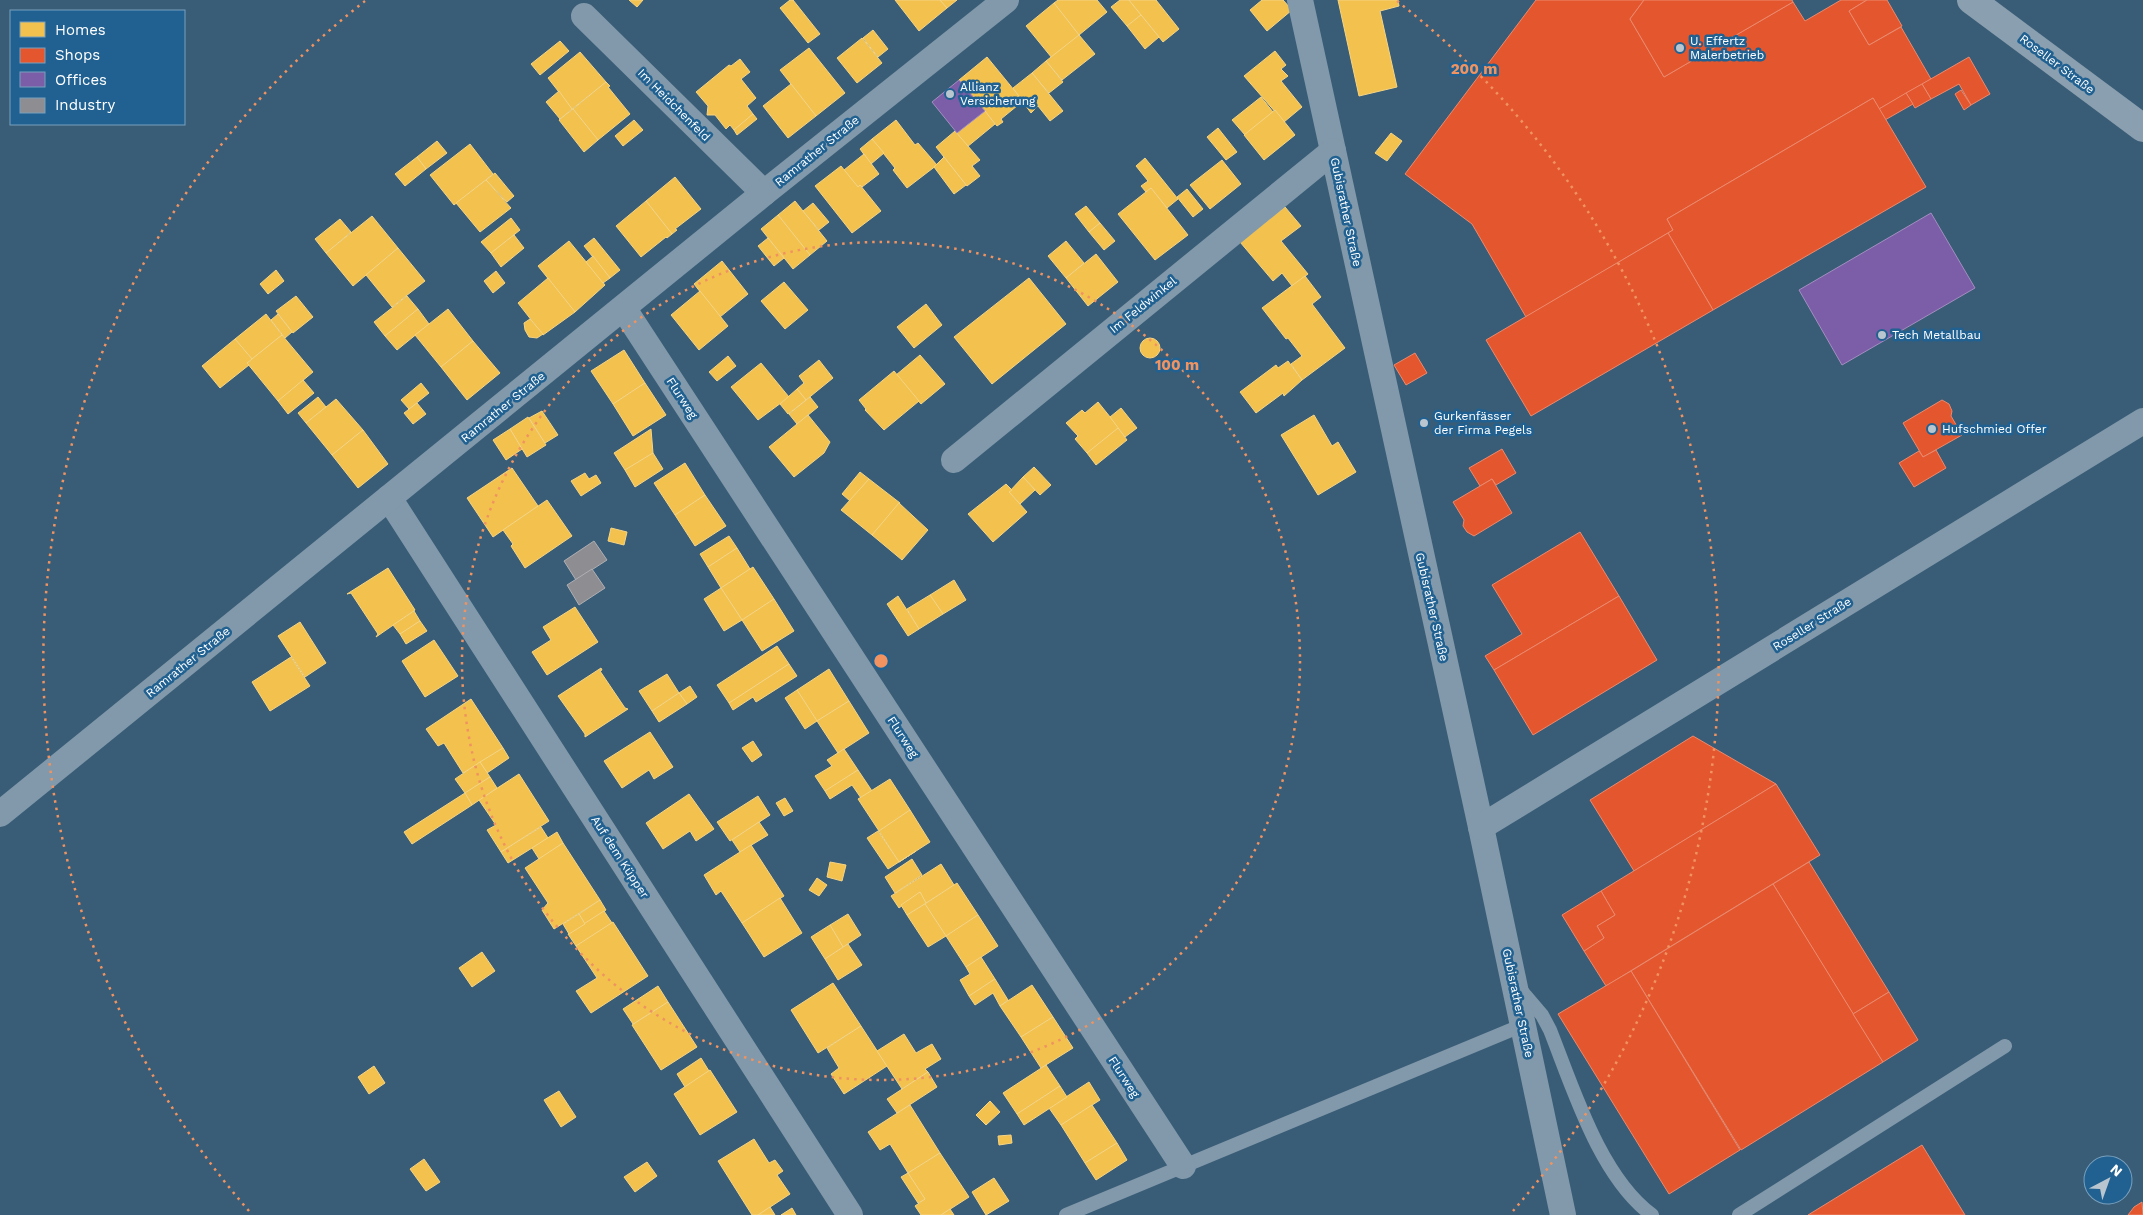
<svg xmlns="http://www.w3.org/2000/svg" width="2143" height="1215" viewBox="0 0 2143 1215" font-family="'Work Sans',sans-serif">
<style>
.homes{fill:#f2c14e;stroke:#f6d483}
.shops{fill:#e4572e;stroke:#ec896d}
.offices{fill:#7b5ea7;stroke:#a38ec1}
.industry{fill:#8d8d92;stroke:#afafb3}
.lines{fill:none;stroke-linecap:round;stroke-linejoin:round}
.lane{stroke:#8199aa;stroke-width:14}
.street{stroke:#8199aa;stroke-width:26}
.secondary{stroke:#8a9faf;stroke-width:28}
.ring{fill:none;stroke:#f09361;stroke-width:2.5;stroke-dasharray:2.5 5}
.poi-dot{fill:#bac6cf;stroke:#206191;stroke-width:2}
.labels{text-anchor:middle;stroke-width:5;stroke-linejoin:round;paint-order:stroke}
.poi-label{font-size:12px;fill:#fff;stroke:#206191;text-anchor:start}
.street-label{font-size:12px;fill:#fff;stroke:#206191}
.centre{fill:#f09361;stroke:#206191;stroke-width:2.5}
.ring-label{font-size:15px;text-anchor:middle;font-weight:bold;fill:#f09361;stroke:#206191;stroke-width:5;stroke-linejoin:round;paint-order:stroke}
</style>
<rect width="100%" height="100%" fill="#3a5d77"/>
<!-- homes -->
<g class="homes">
<path d="M629,0H643L637,7Z"/>
<path d="M790,0H793L820,34L808,43L780,8Z"/>
<path d="M895,0H940L947,8L919,31Z"/>
<path d="M940,0H957L947,8Z"/>
<path d="M1058,0H1097L1107,12L1079,35L1054,3Z"/>
<path d="M1120,0H1129L1141,15L1127,26L1111,7Z"/>
<path d="M1129,0H1156L1179,29L1163,42Z"/>
<path d="M1262,0H1283L1292,10L1267,31L1250,10Z"/>
<path d="M1338,0H1398L1399,6L1380,11L1397,87L1359,96Z"/>
<path d="M1054,3L1079,35L1052,58L1026,26Z"/>
<path d="M1141,15L1159,37L1145,49L1127,26Z"/>
<path d="M873,30L888,49L878,57L863,38Z"/>
<path d="M1079,35L1095,54L1062,80L1046,61Z"/>
<path d="M862,38L882,63L857,83L837,58Z"/>
<path d="M560,41L569,51L540,75L531,64Z"/>
<path d="M809,48L845,93L816,116L780,70Z"/>
<path d="M1275,51L1286,65L1281,69L1288,76L1281,81L1302,107L1284,122L1244,76Z"/>
<path d="M580,52L606,82L572,109L548,78Z"/>
<path d="M987,57L1023,101L1001,119L1003,122L997,126L959,80Z"/>
<path d="M740,59L750,72L741,79L756,98L747,106L753,114L734,130L730,125L726,129L715,115H707L708,106L696,92L729,65L731,66Z"/>
<path d="M1046,61L1063,82L1049,93L1032,73Z"/>
<path d="M1032,73L1063,111L1050,121L1038,106L1031,113L1013,88Z"/>
<path d="M606,82L610,86L608,87L630,114L598,140L573,109Z"/>
<path d="M791,84L816,116L788,138L763,106Z"/>
<path d="M559,91L572,109L560,119L546,102Z"/>
<path d="M1261,97L1273,112L1245,135L1232,120Z"/>
<path d="M573,109L598,140L584,152L559,120Z"/>
<path d="M1275,110L1295,135L1264,160L1244,135Z"/>
<path d="M985,111L995,124L967,147L957,133Z"/>
<path d="M753,114L757,119L737,135L734,130Z"/>
<path d="M634,120L643,130L623,146L615,136Z"/>
<path d="M896,120L915,145L918,143L937,165L907,188L893,170L895,168L872,139Z"/>
<path d="M1218,128L1237,152L1226,160L1207,137Z"/>
<path d="M955,131L980,160L972,166L980,176L967,186L936,147Z"/>
<path d="M1391,133L1402,141L1387,161L1375,153Z"/>
<path d="M872,139L884,153L871,164L860,149Z"/>
<path d="M437,141L447,153L426,169L417,157Z"/>
<path d="M470,144L493,174L454,205L430,175Z"/>
<path d="M864,154L879,174L862,187L860,185L858,187L844,170Z"/>
<path d="M417,157L426,169L405,186L395,174Z"/>
<path d="M944,157L966,185L954,194L934,167Z"/>
<path d="M1145,158L1178,199L1167,208L1151,188L1146,192L1141,186L1148,181L1136,166Z"/>
<path d="M1222,160L1241,184L1210,209L1190,185Z"/>
<path d="M841,166L858,187L860,185L881,211L852,233L815,186Z"/>
<path d="M495,173L514,196L507,202L486,180Z"/>
<path d="M675,177L701,209L675,229L677,230L672,234L646,201Z"/>
<path d="M486,180L511,208L480,232L456,203Z"/>
<path d="M1151,188L1188,235L1155,260L1118,214Z"/>
<path d="M1187,189L1203,209L1193,217L1177,197Z"/>
<path d="M646,201L672,234L667,238L666,237L641,257L616,226Z"/>
<path d="M795,201L827,241L810,255L778,215Z"/>
<path d="M813,203L829,222L819,230L803,211Z"/>
<path d="M1086,206L1100,223L1089,232L1075,214Z"/>
<path d="M1285,207L1301,226L1281,241L1308,274L1292,286L1282,273L1273,281L1240,242Z"/>
<path d="M778,215L810,255L793,269L761,229Z"/>
<path d="M372,216L398,248L353,286L326,253Z"/>
<path d="M511,218L520,230L491,253L481,242Z"/>
<path d="M340,219L351,232L326,253L315,239Z"/>
<path d="M1100,223L1115,241L1104,250L1089,232Z"/>
<path d="M514,235L524,248L501,267L491,253Z"/>
<path d="M594,238L620,270L610,278L584,246Z"/>
<path d="M768,238L784,258L774,266L758,246Z"/>
<path d="M569,241L605,285L575,312L538,266Z"/>
<path d="M1066,241L1084,263L1066,278L1048,256Z"/>
<path d="M398,248L425,281L392,307L366,275Z"/>
<path d="M1096,254L1118,282L1088,306L1066,278Z"/>
<path d="M593,256L610,278L603,283L586,262Z"/>
<path d="M722,261L748,294L720,317L694,284Z"/>
<path d="M276,270L284,281L268,294L260,284Z"/>
<path d="M496,271L505,283L493,293L484,281Z"/>
<path d="M1305,276L1321,297L1312,304L1345,348L1302,380L1291,364L1302,356L1288,338L1286,339L1262,308Z"/>
<path d="M548,278L575,312L543,335L518,303Z"/>
<path d="M1029,278L1066,324L992,384L954,337Z"/>
<path d="M784,282L808,310L785,329L761,301Z"/>
<path d="M700,291L728,326L699,350L671,315Z"/>
<path d="M296,296L313,317L293,333L276,311Z"/>
<path d="M407,296L418,309L385,336L374,322Z"/>
<path d="M926,304L942,325L914,348L897,327Z"/>
<path d="M418,309L429,324L397,350L385,336Z"/>
<path d="M448,309L473,341L441,367L415,335Z"/>
<path d="M266,314L282,335L252,359L235,339Z"/>
<path d="M278,314L292,332L285,338L271,320Z"/>
<path d="M530,319L543,334L537,338L529,337L525,330L524,323Z"/>
<path d="M282,335L313,372L278,401L247,363Z"/>
<circle cx="1150" cy="348" r="10"/>
<path d="M235,339L252,359L247,363L249,365L220,388L202,366Z"/>
<path d="M473,341L500,373L467,400L441,367Z"/>
<path d="M624,350L645,383L613,404L591,371Z"/>
<path d="M920,355L945,384L921,404L896,375Z"/>
<path d="M728,356L736,366L717,381L709,372Z"/>
<path d="M819,360L833,378L806,400L797,389L804,383L799,376Z"/>
<path d="M1288,361L1302,380L1284,396L1283,393L1256,413L1240,392L1276,365L1278,368Z"/>
<path d="M761,363L789,397L758,420L731,387Z"/>
<path d="M894,371L919,401L884,430L865,410L866,409L859,400Z"/>
<path d="M303,380L314,393L288,414L278,401Z"/>
<path d="M421,383L429,393L409,409L401,400Z"/>
<path d="M645,383L666,415L633,436L613,404Z"/>
<path d="M797,389L806,400L788,414L780,404Z"/>
<path d="M318,397L326,407L306,423L298,413Z"/>
<path d="M810,397L818,407L797,424L789,414Z"/>
<path d="M336,399L363,430L332,455L306,423Z"/>
<path d="M1098,402L1119,428L1087,453L1075,439L1078,436L1066,423L1082,410L1085,413Z"/>
<path d="M417,403L426,414L413,424L404,413Z"/>
<path d="M1121,408L1137,428L1125,437L1110,417Z"/>
<path d="M542,411L558,435L545,443L529,418Z"/>
<path d="M808,415L830,442L824,453L794,477L769,447Z"/>
<path d="M1314,415L1332,446L1338,442L1356,472L1318,495L1281,435Z"/>
<path d="M528,417L546,445L527,457L510,429Z"/>
<path d="M1118,428L1127,440L1096,465L1087,453Z"/>
<path d="M510,429L522,449L506,460L493,440Z"/>
<path d="M651,429L653,453L625,470L614,453Z"/>
<path d="M363,430L388,464L358,488L332,455Z"/>
<path d="M653,453L663,469L635,487L625,470Z"/>
<path d="M685,463L705,495L675,515L654,483Z"/>
<path d="M1034,467L1051,485L1040,495L1023,477Z"/>
<path d="M512,468L538,506L493,537L467,498Z"/>
<path d="M860,472L869,479L850,501L842,494Z"/>
<path d="M585,473L589,479L596,475L601,483L581,496L571,481Z"/>
<path d="M1023,477L1035,490L1020,504L1009,492Z"/>
<path d="M869,479L900,503L872,535L841,510Z"/>
<path d="M1006,484L1012,490L1009,492L1027,512L993,542L968,514Z"/>
<path d="M705,495L726,526L695,546L675,515Z"/>
<path d="M547,500L572,536L525,568L511,546L513,544L503,530Z"/>
<path d="M899,503L928,530L902,560L872,535Z"/>
<path d="M611,528L627,532L624,545L608,541Z"/>
<path d="M729,536L737,548L708,567L700,554Z"/>
<path d="M737,548L750,569L721,588L708,567Z"/>
<path d="M753,567L774,599L742,620L721,588Z"/>
<path d="M388,568L415,610L376,637L378,634L351,593L347,594Z"/>
<path d="M954,580L966,600L943,614L930,595Z"/>
<path d="M721,588L742,620L724,631L704,599Z"/>
<path d="M930,595L943,614L919,629L907,609Z"/>
<path d="M898,596L919,629L908,636L887,604Z"/>
<path d="M774,599L794,631L762,651L742,620Z"/>
<path d="M575,607L598,642L547,675L532,652L551,640L543,627Z"/>
<path d="M414,611L420,621L400,634L393,625Z"/>
<path d="M420,621L427,631L406,644L400,634Z"/>
<path d="M300,622L326,663L305,677L278,636Z"/>
<path d="M434,640L458,676L425,697L402,661Z"/>
<path d="M777,646L789,664L729,703L717,685Z"/>
<path d="M291,657L310,686L270,711L252,682Z"/>
<path d="M789,664L797,676L756,702L753,697L733,710L729,703Z"/>
<path d="M601,668L602,670L600,671L625,708L628,709L585,737V734L558,696Z"/>
<path d="M829,669L849,701L817,721L797,690Z"/>
<path d="M667,674L679,693L652,711L639,691Z"/>
<path d="M690,686L697,697L687,704L679,693Z"/>
<path d="M797,690L817,721L805,729L785,698Z"/>
<path d="M679,693L687,704L659,722L652,711Z"/>
<path d="M471,699L503,748L463,773L444,743L438,746L426,729Z"/>
<path d="M849,701L869,733L838,753L817,721Z"/>
<path d="M650,732L673,767L654,779L649,770L622,788L604,761Z"/>
<path d="M753,741L762,755L752,762L742,748Z"/>
<path d="M503,748L509,758L487,773L480,762Z"/>
<path d="M844,749L858,770L825,791L815,776L832,766L827,760Z"/>
<path d="M480,762L490,777L465,793L455,779Z"/>
<path d="M858,770L872,791L861,798L852,785L830,799L825,791Z"/>
<path d="M519,774L549,821L501,852L487,830L496,825L479,800Z"/>
<path d="M490,777L497,788L472,805L465,793Z"/>
<path d="M890,779L910,810L879,831L858,799Z"/>
<path d="M465,793L472,805L412,844L404,832Z"/>
<path d="M689,794L714,829L696,841L690,831L663,849L646,823Z"/>
<path d="M758,796L770,815L730,841L717,822Z"/>
<path d="M785,798L793,811L784,816L776,803Z"/>
<path d="M910,810L930,842L899,862L879,831Z"/>
<path d="M759,822L768,835L740,852L732,840Z"/>
<path d="M541,827L548,838L508,863L501,852Z"/>
<path d="M878,831L899,862L916,851L888,869L867,838Z"/>
<path d="M557,832L563,843L539,859L532,848Z"/>
<path d="M563,843L600,900L554,929L542,910L548,903L525,868Z"/>
<path d="M751,845L784,896L742,923L721,891L716,895L704,875Z"/>
<path d="M912,859L922,875L895,893L885,877Z"/>
<path d="M830,862L846,865L842,881L827,877Z"/>
<path d="M941,864L954,885L926,903L920,892L899,908L891,896Z"/>
<path d="M817,878L827,885L819,896L809,890Z"/>
<path d="M957,883L978,915L946,936L925,904Z"/>
<path d="M920,892L926,903L907,915L901,905Z"/>
<path d="M780,898L802,933L764,957L742,923Z"/>
<path d="M600,900L606,910L585,924L579,914Z"/>
<path d="M925,904L946,936L928,947L907,915Z"/>
<path d="M604,911L612,923L576,946L568,934Z"/>
<path d="M579,914L585,924L569,934L563,924Z"/>
<path d="M848,914L861,935L843,947L830,925Z"/>
<path d="M978,915L998,946L966,967L946,936Z"/>
<path d="M613,922L648,976L591,1013L576,991L597,978L576,946Z"/>
<path d="M830,925L843,947L825,959L811,937Z"/>
<path d="M848,944L862,965L838,980L825,959Z"/>
<path d="M482,952L495,971L472,987L459,968Z"/>
<path d="M981,957L995,979L969,996L960,980L970,974L966,967Z"/>
<path d="M995,979L1008,1000L1000,1006L993,993L975,1005L969,996Z"/>
<path d="M833,983L861,1026L818,1053L791,1010Z"/>
<path d="M1032,985L1053,1017L1021,1037L1000,1006Z"/>
<path d="M658,986L668,1002L633,1024L623,1009Z"/>
<path d="M668,1002L697,1047L661,1070L632,1025Z"/>
<path d="M1053,1017L1073,1048L1041,1068L1021,1037Z"/>
<path d="M861,1026L887,1066L844,1094L831,1074L839,1068L827,1048Z"/>
<path d="M904,1034L916,1053L932,1044L941,1059L925,1069L928,1072L902,1089L877,1051Z"/>
<path d="M701,1058L709,1071L685,1087L677,1074Z"/>
<path d="M1046,1065L1060,1086L1017,1114L1003,1093Z"/>
<path d="M374,1066L385,1083L369,1094L358,1077Z"/>
<path d="M710,1070L737,1112L700,1135L674,1094Z"/>
<path d="M928,1072L937,1087L897,1113L887,1099Z"/>
<path d="M1089,1082L1100,1100L1061,1125L1049,1108Z"/>
<path d="M1060,1086L1067,1097L1024,1125L1017,1114Z"/>
<path d="M559,1091L576,1117L561,1127L544,1100Z"/>
<path d="M990,1101L1000,1112L986,1125L976,1115Z"/>
<path d="M910,1105L940,1153L908,1173L890,1144L880,1150L868,1132Z"/>
<path d="M1092,1105L1117,1143L1085,1163L1061,1125Z"/>
<path d="M1011,1135L1012,1143L999,1145L998,1136Z"/>
<path d="M754,1139L769,1163L775,1160L783,1171L777,1175L790,1194L758,1215H752L718,1161Z"/>
<path d="M1117,1143L1127,1160L1096,1180L1085,1163Z"/>
<path d="M940,1153L969,1197L941,1215H921L915,1206L925,1199L908,1173Z"/>
<path d="M424,1159L440,1182L426,1191L410,1169Z"/>
<path d="M647,1162L657,1176L635,1192L624,1177Z"/>
<path d="M908,1173L925,1199L918,1203L901,1177Z"/>
<path d="M994,1178L1009,1201L986,1215L972,1192Z"/>
<path d="M770,1207L775,1215H758Z"/>
<path d="M792,1208L796,1215H781Z"/>
<path d="M950,1209L954,1215H941Z"/>
</g>
<!-- shops -->
<g class="shops">
<path d="M1536,0H1644L1630,19L1664,77L1793,2L1805,21L1841,0H1867L1849,11L1869,45L1901,27L1931,79L1879,109L1873,98L1667,219L1673,230L1526,317L1472,224L1405,174Z"/>
<path d="M1644,0H1792L1793,2L1664,77L1630,19Z"/>
<path d="M1867,0H1887L1902,26L1869,45L1849,11Z"/>
<path d="M1969,57L1990,94L1971,105L1959,84L1931,99L1922,84Z"/>
<path d="M1922,84L1931,99L1915,108L1906,93Z"/>
<path d="M1961,90L1971,105L1964,110L1955,94Z"/>
<path d="M1906,93L1913,104L1885,120L1879,109Z"/>
<path d="M1873,98L1926,187L1713,310L1668,233L1673,230L1667,219Z"/>
<path d="M1668,233L1713,310L1531,416L1486,340Z"/>
<path d="M1415,353L1427,373L1406,385L1394,365Z"/>
<path d="M1942,400L1949,404L1952,411L1951,416L1962,435L1923,457L1903,423Z"/>
<path d="M1502,449L1516,473L1496,485L1492,479L1480,486L1469,468Z"/>
<path d="M1936,450L1946,468L1914,487L1899,463L1919,451L1923,457Z"/>
<path d="M1492,479L1512,513L1474,536L1467,532L1463,526L1464,520L1453,502Z"/>
<path d="M1580,532L1619,596L1494,670L1485,656L1522,634L1492,585Z"/>
<path d="M1619,596L1657,660L1533,735L1494,670Z"/>
<path d="M1693,736L1776,784L1634,871L1590,800Z"/>
<path d="M1776,784L1820,855L1606,986L1584,951L1604,938L1597,926L1615,915L1601,891Z"/>
<path d="M1809,862L1889,992L1853,1014L1773,884Z"/>
<path d="M1773,884L1883,1062L1741,1150L1631,971Z"/>
<path d="M1601,891L1615,915L1597,926L1604,938L1584,951L1562,915Z"/>
<path d="M1631,971L1740,1150L1669,1194L1558,1014Z"/>
<path d="M1889,992L1918,1040L1883,1062L1853,1014Z"/>
<path d="M1922,1145L1965,1215H1808Z"/>
<path d="M2142,1202L2143,1215H2128L2134,1207Z"/>
</g>
<!-- offices -->
<g class="offices">
<path d="M959,80L985,111L957,133L932,102Z"/>
<path d="M1931,213L1975,288L1842,365L1799,290Z"/>
</g>
<!-- industry -->
<g class="industry">
<path d="M594,541L607,560L576,580L564,561Z"/>
<path d="M592,569L605,588L579,605L567,585Z"/>
</g>
<g class="lines">
<!-- lane -->
<g class="lane">
<path d="M1519,988L1542,1015L1550,1030C1573,1088 1600,1177 1652,1215"/>
<path d="M1066,1215L1523,1025"/>
<path d="M1739,1215L2005,1046"/>
</g>
<!-- street -->
<g class="street">
<path d="M1300,0L1481,827L1563,1215"/>
<path d="M584,16L764,193"/>
<path d="M624,309L1183,1166"/>
<path d="M954,460L1333,151"/>
<path d="M389,498L850,1215"/>
<path d="M0,814L764,193L1006,0"/>
<path d="M1481,827L2143,421"/>
</g>
<!-- secondary -->
<path class="secondary" d="M1971,0L2143,128"/>
</g>
<!-- distance rings -->
<g class="ring">
<circle cx="881" cy="661" r="419"/>
<path d="M249 1211A838 838 0 0 1 365 1M1397 1A838 838 0 0 1 1513 1211"/>
</g>
<!-- markers -->
<g class="poi-dot">
<circle cx="1680" cy="48" r="5"/>
<circle cx="950" cy="94" r="5"/>
<circle cx="1882" cy="335" r="5"/>
<circle cx="1424" cy="423" r="5"/>
<circle cx="1932" cy="429" r="5"/>
</g>
<g class="labels">
<!-- poi labels -->
<g class="poi-label">
<text x="1690" y="45">U. Effertz<tspan x="1690" dy="14">Malerbetrieb</tspan></text>
<text x="960" y="91">Allianz<tspan x="960" dy="14">Versicherung</tspan></text>
<text x="1892" y="339">Tech Metallbau</text>
<text x="1434" y="420">Gurkenfässer<tspan x="1434" dy="14">der Firma Pegels</tspan></text>
<text x="1942" y="433">Hufschmied Offer</text>
</g>
<!-- street labels -->
<g class="street-label">
<text transform="translate(2057 64) rotate(37)" y="4">Roseller Straße</text>
<text transform="translate(674 105) rotate(45)" y="4">Im Heidchenfeld</text>
<text transform="translate(817 151) rotate(-39)" y="4">Ramrather Straße</text>
<text transform="translate(1346 212) rotate(78)" y="4">Gubisrather Straße</text>
<text transform="translate(1143 305) rotate(-39)" y="4">Im Feldwinkel</text>
<text transform="translate(682 398) rotate(57)" y="4">Flurweg</text>
<text transform="translate(503 407) rotate(-39)" y="4">Ramrather Straße</text>
<text transform="translate(1432 607) rotate(77)" y="4">Gubisrather Straße</text>
<text transform="translate(1812 624) rotate(-32)" y="4">Roseller Straße</text>
<text transform="translate(188 662) rotate(-39)" y="4">Ramrather Straße</text>
<text transform="translate(903 737) rotate(57)" y="4">Flurweg</text>
<text transform="translate(620 857) rotate(57)" y="4">Auf dem Küpper</text>
<text transform="translate(1518 1003) rotate(78)" y="4">Gubisrather Straße</text>
<text transform="translate(1124 1077) rotate(57)" y="4">Flurweg</text>
</g>
</g>
<circle cx="881" cy="661" r="8" class="centre"/>
<g class="ring-label">
<text x="1474" y="74">200 m</text>
<text x="1177" y="370">100 m</text>
</g>
<!-- legend -->
<rect x="10" y="10" width="175" height="115" fill="#206191" stroke="#79a0bd"/>
<rect x="20" y="22" width="25" height="15" fill="#f2c14e" stroke="#79a0bd"/>
<text x="55" y="35" font-size="15" fill="#ffffff">Homes</text>
<rect x="20" y="48" width="25" height="15" fill="#e4572e" stroke="#79a0bd"/>
<text x="55" y="60" font-size="15" fill="#ffffff">Shops</text>
<rect x="20" y="72" width="25" height="15" fill="#7b5ea7" stroke="#79a0bd"/>
<text x="55" y="85" font-size="15" fill="#ffffff">Offices</text>
<rect x="20" y="98" width="25" height="15" fill="#8d8d92" stroke="#79a0bd"/>
<text x="55" y="110" font-size="15" fill="#ffffff">Industry</text>
<!-- north arrow -->
<g transform="translate(2108 1180) rotate(41)"><circle r="24" fill="#206191" stroke="#79a0bd"/>
<path d="M0-4L9 19L0 12L-9 19Z" fill="#bac6cf"/>
<text y="-8" font-size="14" font-weight="bold" text-anchor="middle" fill="#ffffff">N</text>
</g>
</svg>
